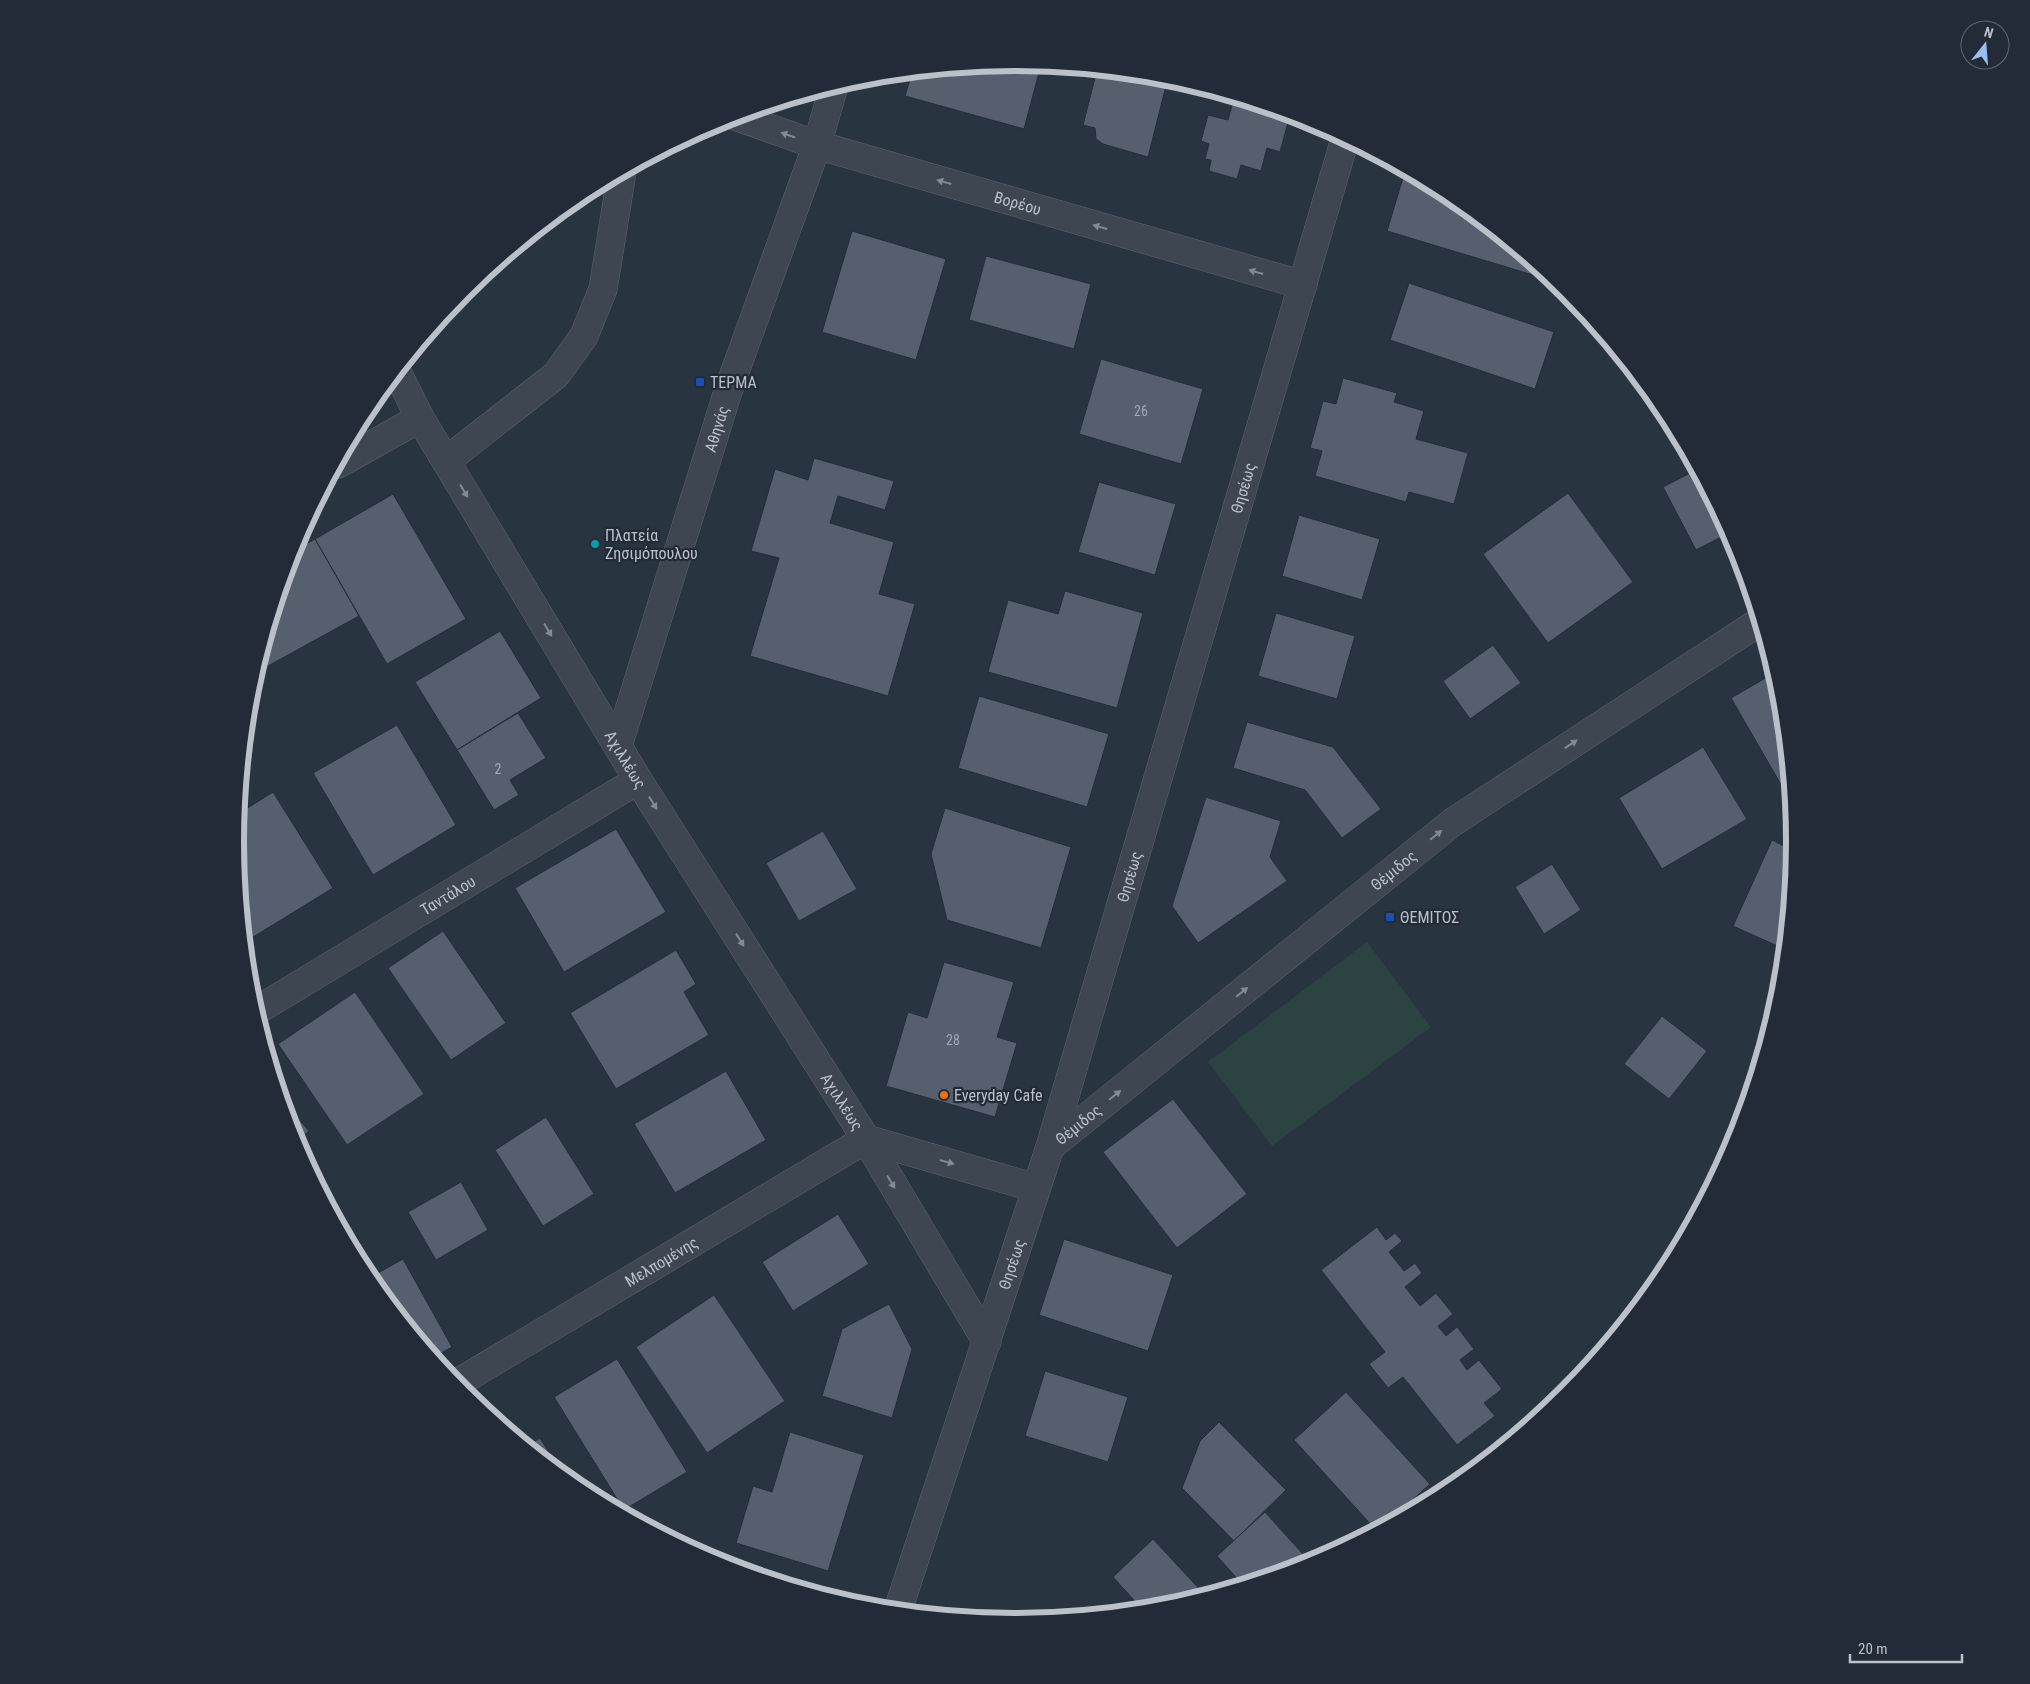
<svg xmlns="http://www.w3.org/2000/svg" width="2030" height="1684" viewBox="0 0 2030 1684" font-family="'Roboto Condensed',sans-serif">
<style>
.green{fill:#2c4243}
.building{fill:#555f6e;stroke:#242d39}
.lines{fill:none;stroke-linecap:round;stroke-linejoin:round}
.minor-casing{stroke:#5c646f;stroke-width:29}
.minor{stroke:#3e4651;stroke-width:28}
.oneway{fill:#838a94}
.transit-dot{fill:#1a4fb4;stroke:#222b37;stroke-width:2}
.culture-dot{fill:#0f9aa8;stroke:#222b37;stroke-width:2}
.food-dot{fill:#e8710a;stroke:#222b37;stroke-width:2}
.labels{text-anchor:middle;stroke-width:4.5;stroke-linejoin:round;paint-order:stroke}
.number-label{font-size:14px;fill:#a2a8b4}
.street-label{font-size:16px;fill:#bbc1cb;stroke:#222b37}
.poi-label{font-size:16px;fill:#bbc1cb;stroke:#222b37;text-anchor:start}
.rim{fill:none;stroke:#bbc1cb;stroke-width:6}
</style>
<rect width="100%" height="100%" fill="#293441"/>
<!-- green -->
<path class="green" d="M1367,942L1431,1027L1272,1146L1208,1062Z"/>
<!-- building -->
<g class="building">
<path d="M1015,63L1041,65L1024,129L905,96L912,73Z"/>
<path d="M1111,72L1168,78L1148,157L1103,144L1096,139L1095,128L1083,125L1096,74L1110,78Z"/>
<path d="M1234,98L1290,115L1280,152L1267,148L1261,171L1241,165L1237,179L1209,171L1211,160L1205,159L1209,144L1201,141L1208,115L1228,120Z"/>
<path d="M1405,171L1448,194L1556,282L1387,231Z"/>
<path d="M852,231L946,259L916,360L822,332Z"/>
<path d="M986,256L1091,284L1074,349L969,320Z"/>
<path d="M1409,283L1554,332L1535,389L1390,340Z"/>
<path d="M1101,359L1203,389L1181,464L1079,434Z"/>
<path d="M1343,378L1397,393L1394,402L1424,411L1416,439L1468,453L1454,504L1409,492L1406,502L1315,476L1322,451L1310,448L1323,401L1336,404Z"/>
<path d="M814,458L894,481L885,510L838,496L830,523L894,542L879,594L915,604L888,696L750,656L779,558L751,551L775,469L808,480Z"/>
<path d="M1696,470L1729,533L1696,550L1663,487Z"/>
<path d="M1099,482L1176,504L1155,575L1078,552Z"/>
<path d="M1568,493L1633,582L1548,643L1483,554Z"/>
<path d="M393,494L466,619L387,664L315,539Z"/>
<path d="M1299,515L1380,539L1362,600L1282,576Z"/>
<path d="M315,539L359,616L268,666L261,655L293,551Z"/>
<path d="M1065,591L1143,613L1117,708L988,672L1008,600L1058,614Z"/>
<path d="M1276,613L1355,636L1337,699L1258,676Z"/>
<path d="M500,631L541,698L457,750L415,682Z"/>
<path d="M1493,645L1521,683L1470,719L1443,681Z"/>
<path d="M1774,673L1780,690L1791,802L1731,698Z"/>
<path d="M979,696L1109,734L1087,807L958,768Z"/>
<path d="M518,713L546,758L510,780L519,795L494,810L457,750Z"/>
<path d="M1247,722L1333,747L1381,809L1342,838L1305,790L1233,768Z"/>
<path d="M397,725L456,825L373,875L313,773Z"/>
<path d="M1703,747L1747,819L1662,869L1619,798Z"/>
<path d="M273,792L333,888L245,942L236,842L238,814Z"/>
<path d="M1206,797L1281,821L1270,857L1287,881L1198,943L1172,906Z"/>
<path d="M945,808L1071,847L1041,948L947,920L931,854Z"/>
<path d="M616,829L666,912L564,972L515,888Z"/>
<path d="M823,831L857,889L799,921L766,863Z"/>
<path d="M1772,840L1794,851L1784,949L1733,926Z"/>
<path d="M1552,864L1581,910L1544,934L1515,887Z"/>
<path d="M443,931L506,1023L451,1060L388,968Z"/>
<path d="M676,950L696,984L684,992L709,1035L616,1089L570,1013Z"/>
<path d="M944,962L1014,982L997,1037L1017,1043L995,1117L886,1086L908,1012L927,1018Z"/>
<path d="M355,992L424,1094L347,1145L278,1044Z"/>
<path d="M1662,1016L1707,1051L1669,1099L1624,1064Z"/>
<path d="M726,1071L766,1140L675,1193L634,1124Z"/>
<path d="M1173,1099L1247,1194L1177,1248L1103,1152Z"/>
<path d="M283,1101L309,1131L296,1142L295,1140Z"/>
<path d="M546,1117L594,1194L543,1226L495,1150Z"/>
<path d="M461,1182L488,1230L436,1260L408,1212Z"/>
<path d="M838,1214L869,1264L793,1311L762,1262Z"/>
<path d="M1377,1227L1386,1240L1395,1233L1402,1241L1389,1252L1404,1271L1415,1263L1422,1273L1405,1287L1420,1306L1436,1293L1453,1314L1438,1326L1446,1336L1457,1327L1474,1349L1460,1360L1467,1370L1479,1360L1502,1389L1484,1403L1495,1416L1457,1445L1403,1377L1388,1388L1369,1364L1385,1352L1321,1270Z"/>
<path d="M1064,1239L1173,1275L1148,1351L1039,1315Z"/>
<path d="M403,1259L452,1347L434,1357L369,1278Z"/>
<path d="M714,1295L785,1401L707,1453L636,1347Z"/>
<path d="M889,1304L912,1349L892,1418L822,1396L842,1329Z"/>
<path d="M617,1359L687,1472L624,1510L554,1397Z"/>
<path d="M1045,1371L1128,1397L1108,1462L1025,1436Z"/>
<path d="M1346,1392L1430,1484L1387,1523L1375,1529L1294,1440Z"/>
<path d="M1219,1422L1286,1490L1234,1541L1182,1488L1200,1441Z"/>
<path d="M790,1432L864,1455L828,1571L736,1543L753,1486L772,1492Z"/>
<path d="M540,1438L564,1476L528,1446Z"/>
<path d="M1265,1512L1311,1563L1242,1584L1217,1556Z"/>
<path d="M1153,1539L1205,1595L1167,1607L1142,1609L1113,1577Z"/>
<path d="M758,1571L843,1596L841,1600L757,1574Z"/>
</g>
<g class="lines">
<!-- minor casing -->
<g class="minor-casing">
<g id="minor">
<path id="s1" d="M735,116L817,145L1303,285"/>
<path id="s2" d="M397,372L420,418L638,780L866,1139L987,1342"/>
<path d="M446,461L556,375L584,336L603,289L622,172"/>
<path d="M338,464L420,418"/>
<path id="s3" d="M618,746L728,391L817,145L834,86"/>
<path id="s4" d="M256,1011L638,780"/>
<path id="s5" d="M1050,1147L1453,822L1759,622"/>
<path id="s6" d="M456,1384L866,1139L1036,1188"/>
<path id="s7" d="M898,1610L1050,1147L1345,139"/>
</g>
</g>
<!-- minor -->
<use href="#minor" class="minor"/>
</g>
<!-- one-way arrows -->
<defs><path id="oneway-solid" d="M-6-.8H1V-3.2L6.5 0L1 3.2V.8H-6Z" transform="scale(1.25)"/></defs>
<g class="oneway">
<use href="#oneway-solid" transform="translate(788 135) rotate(-161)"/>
<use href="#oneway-solid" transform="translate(944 182) rotate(-164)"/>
<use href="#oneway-solid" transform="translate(1100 227) rotate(-164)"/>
<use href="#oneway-solid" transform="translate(1256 272) rotate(-164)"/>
<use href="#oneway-solid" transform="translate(464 491) rotate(59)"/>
<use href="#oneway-solid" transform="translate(548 630) rotate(59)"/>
<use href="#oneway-solid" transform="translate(1571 744) rotate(-33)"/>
<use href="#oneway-solid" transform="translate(653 803) rotate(58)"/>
<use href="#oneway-solid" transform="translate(1436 835) rotate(-39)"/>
<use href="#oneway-solid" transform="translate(740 940) rotate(58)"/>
<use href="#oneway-solid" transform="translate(1242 992) rotate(-39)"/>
<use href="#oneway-solid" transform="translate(1115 1095) rotate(-39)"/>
<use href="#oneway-solid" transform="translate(947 1162) rotate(16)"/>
<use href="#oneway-solid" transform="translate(891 1182) rotate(59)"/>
</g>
<!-- markers -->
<g class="transit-dot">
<rect x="695" y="377" width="10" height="10" rx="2.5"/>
<rect x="1385" y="912" width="10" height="10" rx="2.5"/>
</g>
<circle class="culture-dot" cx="595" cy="544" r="5"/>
<circle class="food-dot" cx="944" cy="1095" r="5"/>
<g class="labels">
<!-- number labels -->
<g class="number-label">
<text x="1141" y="416">26</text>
<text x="498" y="774">2</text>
<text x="953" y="1045">28</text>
</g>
<!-- street labels -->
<g class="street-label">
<text dy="6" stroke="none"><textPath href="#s1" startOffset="296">Βορέου</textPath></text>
<text dy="6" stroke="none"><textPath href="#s3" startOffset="332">Αθηνάς</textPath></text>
<text dy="6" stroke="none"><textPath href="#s7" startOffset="1174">Θησέως</textPath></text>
<text dy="6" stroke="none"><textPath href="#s2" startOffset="450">Αχιλλέως</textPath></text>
<text dy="6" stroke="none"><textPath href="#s5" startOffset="441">Θέμιδος</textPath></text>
<text dy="6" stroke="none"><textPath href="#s7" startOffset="769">Θησέως</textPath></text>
<text dy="6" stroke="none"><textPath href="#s4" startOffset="224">Ταντάλου</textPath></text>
<text dy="6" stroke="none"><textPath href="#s2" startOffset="855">Αχιλλέως</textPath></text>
<text dy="6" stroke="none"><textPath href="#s5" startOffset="36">Θέμιδος</textPath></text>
<text dy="6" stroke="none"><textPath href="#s6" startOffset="239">Μελπομένης</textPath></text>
<text dy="6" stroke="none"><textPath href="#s7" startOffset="364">Θησέως</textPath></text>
</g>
<!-- poi labels -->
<g class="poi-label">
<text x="710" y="388">ΤΕΡΜΑ</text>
<text x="605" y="541">Πλατεία<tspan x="605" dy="18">Ζησιμόπουλου</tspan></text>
<text x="1400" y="923">ΘΕΜΙΤΟΣ</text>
<text x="954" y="1101">Everyday Cafe</text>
</g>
</g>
<!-- crop -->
<path d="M0 0H2030V1684H0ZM244 842a771 771 0 1 1 1542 0a771 771 0 1 1-1542 0Z" fill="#222b37" fill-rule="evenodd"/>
<path class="rim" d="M244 842a771 771 0 1 1 1542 0a771 771 0 1 1-1542 0Z"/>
<!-- north arrow -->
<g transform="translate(1985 45) rotate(17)"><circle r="24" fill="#222b37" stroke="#5f6772"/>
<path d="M0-4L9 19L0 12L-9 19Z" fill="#9abef0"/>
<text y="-8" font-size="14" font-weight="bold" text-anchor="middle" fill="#bbc1cb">N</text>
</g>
<!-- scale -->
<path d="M1850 1654v8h112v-8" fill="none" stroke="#bbc1cb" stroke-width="2.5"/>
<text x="1858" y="1654" font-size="15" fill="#bbc1cb" stroke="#222b37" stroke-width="4" paint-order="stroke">20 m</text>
</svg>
